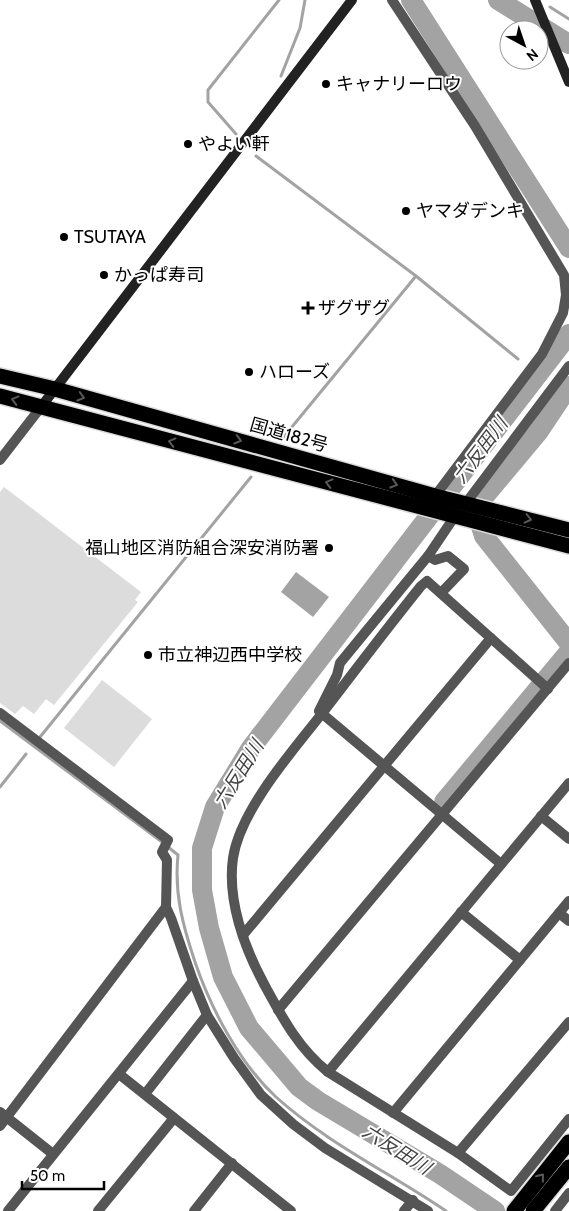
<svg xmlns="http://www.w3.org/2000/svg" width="569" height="1211" viewBox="0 0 569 1211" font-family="Cabin,'Noto Sans JP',sans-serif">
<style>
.green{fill:#dcdcdc}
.water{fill:#a3a3a3}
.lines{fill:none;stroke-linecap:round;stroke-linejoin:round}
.stream{stroke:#a3a3a3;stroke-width:3}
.river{stroke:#a3a3a3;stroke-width:20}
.highway-casing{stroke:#dbdbdb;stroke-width:18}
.street{stroke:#555;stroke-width:10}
.secondary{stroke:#222;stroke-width:10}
.highway{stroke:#000;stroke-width:15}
.oneway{stroke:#595959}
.poi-dot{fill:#000;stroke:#fff;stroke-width:2}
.labels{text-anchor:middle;stroke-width:4;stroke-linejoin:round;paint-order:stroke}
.poi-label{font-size:18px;fill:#000;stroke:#fff;text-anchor:start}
.street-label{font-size:18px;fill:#000;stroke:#fff}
.water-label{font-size:19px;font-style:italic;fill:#444;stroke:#fff}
</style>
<rect width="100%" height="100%" fill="#fff"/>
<!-- green -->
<g class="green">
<path d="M4,487L141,592L135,600L138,602L54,705L46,699L34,714L23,706L15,714L0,703V492Z"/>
<path d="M102,680L152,719L114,767L64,728Z"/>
</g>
<!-- water -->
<path class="water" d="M296,572L329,597L313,617L281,592Z"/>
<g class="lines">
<!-- stream -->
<g class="stream">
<path d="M550,7L569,19"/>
<path d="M281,76L300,28L305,0"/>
<path d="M236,134L208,102V90L279,0"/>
<path d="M256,156L416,276L282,439"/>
<path d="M416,276L518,359"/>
<path d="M558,392L563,396"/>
<path d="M0,721L162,842"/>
<path d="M40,737L251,477"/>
<path d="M0,787L26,754"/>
<path d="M168,847L178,855C174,894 183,926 195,962C211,1009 240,1064 276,1097C327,1143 390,1173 446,1211"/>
</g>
<!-- river -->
<g class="river">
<path d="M411,0L569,248"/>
<path d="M498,0L569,44"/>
<path d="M569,386L539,431L483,498L476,511L484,536L569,643"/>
<path d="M444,802L569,652"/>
<path d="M495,1211L440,1174L318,1101L299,1087L249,1028L223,977L209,928L202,890V848L215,807L251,748L569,334"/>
</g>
<!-- highway casing -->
<g class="highway-casing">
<g id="highway">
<path d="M0,376L55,389L435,496L569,530"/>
<path d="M0,396L569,546"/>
<path d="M514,1211L569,1142"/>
<path d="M533,1211L569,1167"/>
</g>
</g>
<!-- street -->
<g class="street">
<path d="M392,0L475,126L564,275L566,295L563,313L542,354L435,496"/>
<path d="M0,460L41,407"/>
<path d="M466,503L569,366"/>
<path d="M455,516L428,556L340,663L337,675L319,711L501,864"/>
<path d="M428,556L435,560L448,556L464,569L441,593"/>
<path d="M548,689L427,581L421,586C388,627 356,669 324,711C294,749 240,810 233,858C227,900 244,947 264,984C282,1017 298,1048 328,1072L458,1153L511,1191L569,1119"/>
<path d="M0,713L168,840L162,852L167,860L166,907L171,918L193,981L207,1015L234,1058L261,1095L293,1124L325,1148L428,1211"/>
<path d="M541,816L569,839"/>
<path d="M461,912L520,960"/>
<path d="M559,913L569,921"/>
<path d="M243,935L491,638"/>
<path d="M278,1010L569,663"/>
<path d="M328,1072L569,783"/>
<path d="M119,1074L291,1211"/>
<path d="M145,1094L207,1015"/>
<path d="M0,1112L53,1154"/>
<path d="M393,1113L569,901"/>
<path d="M0,1126L166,907"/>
<path d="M458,1153L569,1022"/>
<path d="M8,1211L193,981"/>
<path d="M98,1211L174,1118"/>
<path d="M194,1211L232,1163"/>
<path d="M404,1211L413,1200"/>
<path d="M555,1211L569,1193"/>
</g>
<!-- secondary -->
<g class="secondary">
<path d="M535,0L569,82"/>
<path d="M41,407L352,0"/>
</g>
<!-- highway -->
<use href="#highway" class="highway"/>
</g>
<!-- one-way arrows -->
<defs><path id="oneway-chevron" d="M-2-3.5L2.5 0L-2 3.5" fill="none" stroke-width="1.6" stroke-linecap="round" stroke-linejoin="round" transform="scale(1.25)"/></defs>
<g class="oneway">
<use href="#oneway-chevron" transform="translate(81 397) rotate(16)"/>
<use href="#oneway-chevron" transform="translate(15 400) rotate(-165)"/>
<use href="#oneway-chevron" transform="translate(238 440) rotate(16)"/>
<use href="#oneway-chevron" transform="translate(172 442) rotate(-165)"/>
<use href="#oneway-chevron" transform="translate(329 483) rotate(-165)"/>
<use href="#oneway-chevron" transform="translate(394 484) rotate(16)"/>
<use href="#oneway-chevron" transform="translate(528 519) rotate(14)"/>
<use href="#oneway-chevron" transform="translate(541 1177) rotate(-51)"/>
</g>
<!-- markers -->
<g class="poi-dot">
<circle cx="326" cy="84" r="5"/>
<circle cx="188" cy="144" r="5"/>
<circle cx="406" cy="211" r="5"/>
<circle cx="64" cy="237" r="5"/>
<circle cx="104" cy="275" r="5"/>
<path d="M305.5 300.5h5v5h5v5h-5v5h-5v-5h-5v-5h5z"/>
<circle cx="249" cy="372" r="5"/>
<circle cx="329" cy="548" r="5"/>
<circle cx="148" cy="655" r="5"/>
</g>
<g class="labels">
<!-- poi labels -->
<g class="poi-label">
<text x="336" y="90">キャナリーロウ</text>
<text x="198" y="150">やよい軒</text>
<text x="416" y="217">ヤマダデンキ</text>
<text x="74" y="243">TSUTAYA</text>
<text x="114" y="281">かっぱ寿司</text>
<text x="318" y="314">ザグザグ</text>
<text x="259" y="378">ハローズ</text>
<text x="319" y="554" text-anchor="end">福山地区消防組合深安消防署</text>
<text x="158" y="661">市立神辺西中学校</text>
</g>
<!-- street labels -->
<g class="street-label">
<text transform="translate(289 435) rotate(16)" y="6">国道182号</text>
</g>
<!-- water labels -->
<g class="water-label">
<text transform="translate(480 450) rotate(-53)" y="7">六反田川</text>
<text transform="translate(238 774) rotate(-58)" y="7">六反田川</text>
<text transform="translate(397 1149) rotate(32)" y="7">六反田川</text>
</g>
</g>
<!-- north arrow -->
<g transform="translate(524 45) rotate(140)"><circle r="24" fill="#ffffff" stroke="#999999"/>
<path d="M0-4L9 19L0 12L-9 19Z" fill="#000000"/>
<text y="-8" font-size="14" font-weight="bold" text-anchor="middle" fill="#000000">N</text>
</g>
<!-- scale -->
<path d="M22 1181v8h82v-8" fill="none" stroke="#000000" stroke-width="2.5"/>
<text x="30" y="1181" font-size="15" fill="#000000" stroke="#ffffff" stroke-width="4" paint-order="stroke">50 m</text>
</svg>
